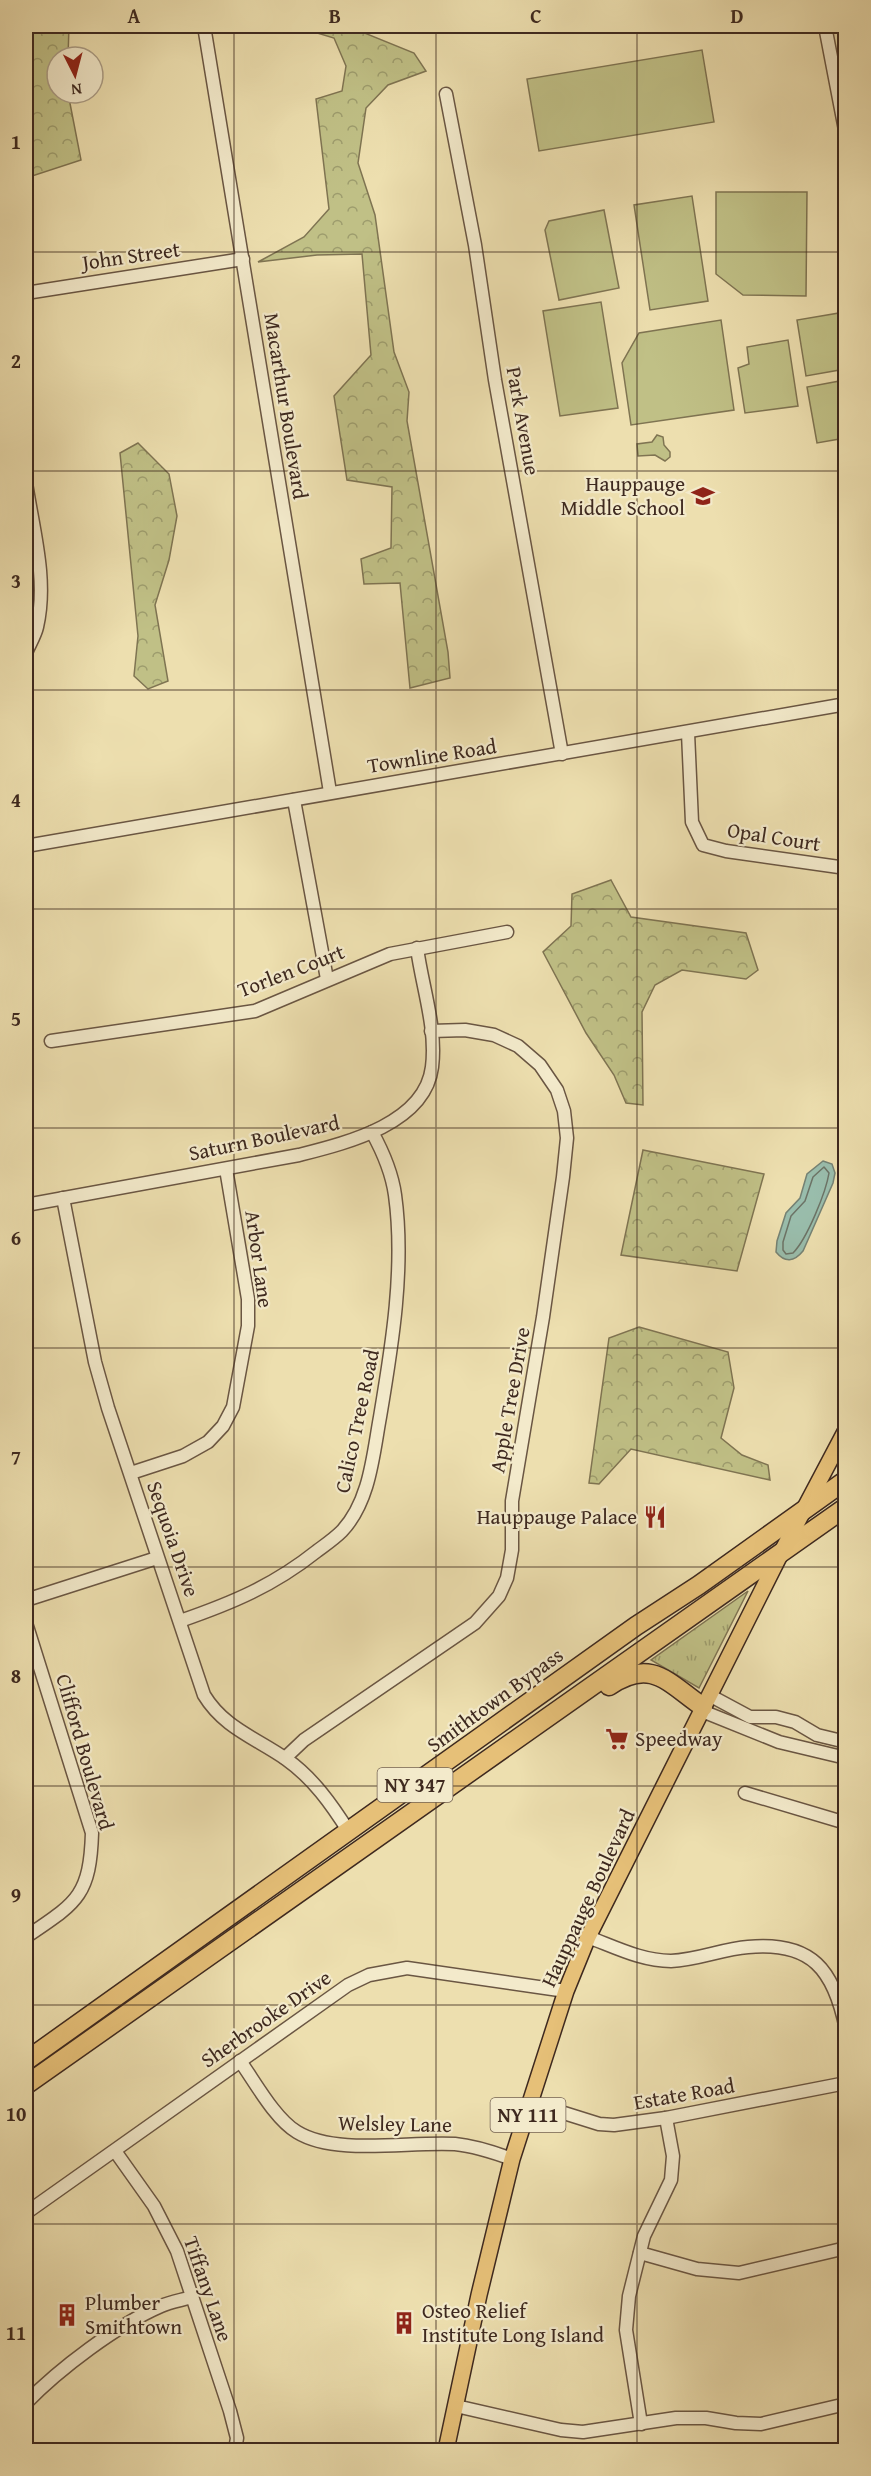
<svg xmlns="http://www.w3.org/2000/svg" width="871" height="2476" viewBox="0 0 871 2476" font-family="'Gentium Book Plus',serif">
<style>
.grass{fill:url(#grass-tufts);stroke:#7f7452;stroke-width:1.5}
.forest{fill:url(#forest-crowns);stroke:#7f7452;stroke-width:1.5}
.park{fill:#c0c086;stroke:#7f7452;stroke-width:1.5}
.water{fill:#99bdac;stroke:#758274;stroke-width:1.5}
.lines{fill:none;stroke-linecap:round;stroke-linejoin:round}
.shore{stroke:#6c7366;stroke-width:1.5}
.minor-casing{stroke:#6a5643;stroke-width:15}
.major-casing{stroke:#3e291f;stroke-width:18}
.highway-casing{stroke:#3e291f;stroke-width:21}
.minor{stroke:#f3eacb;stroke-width:12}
.major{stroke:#e6c078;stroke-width:15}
.highway{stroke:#e6c078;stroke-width:18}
.grid{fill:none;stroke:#3e291f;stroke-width:1.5;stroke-opacity:0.55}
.labels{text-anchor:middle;stroke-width:4.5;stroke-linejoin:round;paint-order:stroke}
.shield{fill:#f3eacb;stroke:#746353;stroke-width:1.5}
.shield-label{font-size:20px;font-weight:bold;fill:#3e291f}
.street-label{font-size:21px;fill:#3e291f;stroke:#f3eacb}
.poi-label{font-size:21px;fill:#3e291f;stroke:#f3eacb;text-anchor:start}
.neatline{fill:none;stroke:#3e291f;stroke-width:2}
.grid-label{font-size:20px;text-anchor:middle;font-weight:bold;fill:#3e291f}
</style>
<defs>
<pattern id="grass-tufts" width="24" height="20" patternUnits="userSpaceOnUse" patternTransform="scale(1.5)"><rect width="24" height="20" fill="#c0c086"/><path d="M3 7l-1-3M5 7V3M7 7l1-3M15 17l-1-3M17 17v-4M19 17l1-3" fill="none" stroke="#9d9c6d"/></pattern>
<pattern id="forest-crowns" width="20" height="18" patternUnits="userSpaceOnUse" patternTransform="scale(1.5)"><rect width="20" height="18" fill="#c0c086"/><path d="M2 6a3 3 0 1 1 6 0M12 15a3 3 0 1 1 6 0" fill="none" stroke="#9d9c6d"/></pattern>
</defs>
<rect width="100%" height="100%" fill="#eddfaf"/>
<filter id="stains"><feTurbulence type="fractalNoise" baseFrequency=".00333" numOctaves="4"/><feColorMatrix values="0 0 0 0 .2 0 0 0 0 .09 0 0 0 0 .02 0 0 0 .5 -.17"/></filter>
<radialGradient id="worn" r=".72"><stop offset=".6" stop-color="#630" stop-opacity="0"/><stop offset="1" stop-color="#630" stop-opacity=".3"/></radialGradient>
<!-- grass -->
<path class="grass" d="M748,1591L699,1688L651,1660Z"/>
<!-- forest -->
<g class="forest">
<path d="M26,26H69L68,57H57V93H68L81,160L26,178Z"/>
<path d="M305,26H355L357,30L414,53L426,71L388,85L366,108L358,163L375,215L394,352L409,392L407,421L448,652L450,678L410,688L400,583L364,584L361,559L391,548L392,487L347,480L334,396L371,355L362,254L317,255L258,262L304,237L329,209L316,99L342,91L346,66L334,38L304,29Z"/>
<path d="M138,443L169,474L177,516L169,560L155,605L168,681L148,689L134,676L138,636L120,453Z"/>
<path d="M611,880L631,917L746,933L758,970L746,979L682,970L655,985L642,1012L643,1105L626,1103L614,1075L586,1033L543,952L571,926L572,894Z"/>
<path d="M643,1150L764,1174L737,1271L621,1255Z"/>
<path d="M639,1327L728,1352L734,1388L721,1438L742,1455L768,1465L770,1480L631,1449L599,1484L589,1483L609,1338Z"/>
</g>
<!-- park -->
<g class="park">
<path d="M702,50L714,122L539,151L527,79Z"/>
<path d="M716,192H807L806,296L743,295L716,274Z"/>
<path d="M692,196L708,301L650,310L634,205Z"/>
<path d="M604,210L619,288L559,300L545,230L549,221Z"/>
<path d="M601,302L618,408L560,416L543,311Z"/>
<path d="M845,312V369L806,376L797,320Z"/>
<path d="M721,320L734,410L631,425L622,363L639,333Z"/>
<path d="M788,340L798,406L745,413L738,368L749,364L747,347Z"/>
<path d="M845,380V438L817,443L807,387Z"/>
<path d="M657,435L663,437L664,445L670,452V457L665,461L655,455L638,456L637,444L652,442Z"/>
</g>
<!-- water -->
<path class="water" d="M823,1161L832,1164L835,1173L833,1183L803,1251C794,1262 785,1263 776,1252L777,1241L786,1213L800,1198L807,1174Z"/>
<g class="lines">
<!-- shore -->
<path class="shore" d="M824,1167L829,1173C826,1192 807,1239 793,1253L786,1254L783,1250V1242L791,1216L805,1201L813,1177Z"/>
<!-- minor casing -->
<g class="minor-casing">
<g id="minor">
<path d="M204,26L330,792"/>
<path d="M825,26L846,135"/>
<path d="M446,94L475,245L495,380L562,754"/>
<path d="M26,293L243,259"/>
<path d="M26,483C33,529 48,580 37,627C35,636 29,645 26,653"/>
<path d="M688,733L692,822L703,845L726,851L846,868"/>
<path d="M294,800L327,979"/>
<path d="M26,846L846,704"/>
<path d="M51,1041L255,1011L390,954L507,932"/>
<path d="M63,1198L95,1362L108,1408L204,1695C224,1728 256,1738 286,1759C313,1778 332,1805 349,1832"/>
<path d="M26,1205L299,1155C346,1143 425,1124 432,1067C437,1028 422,986 417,948"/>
<path d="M131,1473L183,1456L208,1442L223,1426L233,1407L248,1326V1299L226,1169"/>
<path d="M26,1600L157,1558"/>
<path d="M180,1621C232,1603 273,1586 317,1551C325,1545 334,1539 342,1531C370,1501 373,1455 380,1417C392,1346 405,1267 395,1195C392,1173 383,1152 372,1132"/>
<path d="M26,1623L92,1833C90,1897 76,1903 26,1937"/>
<path d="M709,1695L750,1717H776L795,1722L817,1735L846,1742"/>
<path d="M702,1711L779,1742L846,1758"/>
<path d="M285,1758L304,1740L475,1623L499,1596L507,1578L512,1550V1501L543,1317L563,1177L567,1138L564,1111L557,1090L540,1065L518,1046L494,1035L465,1030L431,1031"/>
<path d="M745,1793L846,1823"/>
<path d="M588,1937C615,1947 642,1961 671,1961C698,1960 722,1949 748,1947C812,1941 834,1970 846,2029"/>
<path d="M240,2061C255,2082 275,2119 297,2132C336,2156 409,2141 455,2144C475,2146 493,2152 512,2159"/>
<path d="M532,2103L599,2124L614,2125L666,2118L846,2083"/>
<path d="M115,2151L154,2206L177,2251L230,2411L237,2438L235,2450"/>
<path d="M26,2213L348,1985L369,1975L407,1968L566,1991"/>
<path d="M640,2253L697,2269L739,2273L846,2248"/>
<path d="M26,2403C59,2369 117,2325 161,2306C170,2302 182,2300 192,2297"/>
<path d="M456,2406L561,2430L583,2432L676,2418H706L736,2423L761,2424L846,2404"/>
<path d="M641,2424L626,2330L629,2296L644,2236L671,2180L673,2156L666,2118"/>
</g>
</g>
<!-- major casing -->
<g class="major-casing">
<path id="major" d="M446,2450L479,2295L512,2159L566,1991L588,1937L781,1553L846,1430"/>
</g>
<!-- highway casing -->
<g class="highway-casing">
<g id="highway">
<path d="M609,1686C652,1657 668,1683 703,1707"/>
<path d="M26,2061L636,1626L699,1585L846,1480"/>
<path d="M26,2085L846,1507"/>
</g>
</g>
<!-- minor -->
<use href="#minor" class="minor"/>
<!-- major -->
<use href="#major" class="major"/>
<!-- highway -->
<use href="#highway" class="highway"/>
</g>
<!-- grid -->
<path class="grid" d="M234,26V2450M436,26V2450M637,26V2450M26,252H846M26,471H846M26,690H846M26,909H846M26,1128H846M26,1348H846M26,1567H846M26,1786H846M26,2005H846M26,2224H846"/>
<!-- icons -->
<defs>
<g id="school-bare" transform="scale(1.8)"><path d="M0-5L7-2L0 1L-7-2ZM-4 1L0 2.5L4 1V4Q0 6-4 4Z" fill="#8f2418" stroke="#f3eacb" stroke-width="2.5" paint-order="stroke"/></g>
<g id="restaurant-bare" transform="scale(1.8)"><path d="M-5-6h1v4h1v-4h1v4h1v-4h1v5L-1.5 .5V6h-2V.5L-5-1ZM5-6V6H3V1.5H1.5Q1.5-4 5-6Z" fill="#8f2418" stroke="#f3eacb" stroke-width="2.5" paint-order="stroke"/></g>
<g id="supermarket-bare" transform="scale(1.8)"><path d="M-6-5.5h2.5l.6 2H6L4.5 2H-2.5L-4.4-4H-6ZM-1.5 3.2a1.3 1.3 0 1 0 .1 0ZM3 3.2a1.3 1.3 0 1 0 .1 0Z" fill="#8f2418" stroke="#f3eacb" stroke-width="2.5" paint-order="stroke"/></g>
<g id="building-bare" transform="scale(1.8)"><path d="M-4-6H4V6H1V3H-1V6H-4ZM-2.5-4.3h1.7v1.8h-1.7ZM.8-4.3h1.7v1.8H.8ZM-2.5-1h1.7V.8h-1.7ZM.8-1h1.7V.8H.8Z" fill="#8f2418" stroke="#f3eacb" stroke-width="2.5" paint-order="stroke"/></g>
</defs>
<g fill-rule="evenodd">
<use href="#school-bare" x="703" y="496"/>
<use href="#restaurant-bare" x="655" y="1517"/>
<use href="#supermarket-bare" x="617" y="1739"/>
<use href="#building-bare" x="67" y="2315"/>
<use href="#building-bare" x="404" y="2323"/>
</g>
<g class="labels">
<!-- shield labels -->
<g class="shield">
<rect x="377.5" y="1768" width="75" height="34" rx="4.5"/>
<rect x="490.5" y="2098" width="75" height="34" rx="4.5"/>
</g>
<g class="shield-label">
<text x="415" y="1792">NY 347</text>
<text x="528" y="2122">NY 111</text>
</g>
<!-- street labels -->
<g class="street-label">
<text transform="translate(131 256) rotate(-8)" y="7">John Street</text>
<text transform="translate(286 406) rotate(81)" y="7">Macarthur Boulevard</text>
<text transform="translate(523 421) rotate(80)" y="7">Park Avenue</text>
<text transform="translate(432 756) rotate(-9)" y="7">Townline Road</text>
<text transform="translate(774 837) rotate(9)" y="7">Opal Court</text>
<text transform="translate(291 971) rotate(-21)" y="7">Torlen Court</text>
<text transform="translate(264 1138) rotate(-12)" y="7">Saturn Boulevard</text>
<text transform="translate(259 1259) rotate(82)" y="7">Arbor Lane</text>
<text transform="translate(510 1400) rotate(-80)" y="7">Apple Tree Drive</text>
<text transform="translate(357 1421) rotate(-78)" y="7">Calico Tree Road</text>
<text transform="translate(173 1539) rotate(71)" y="7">Sequoia Drive</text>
<text transform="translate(495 1700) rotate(-36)" y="7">Smithtown Bypass</text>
<text transform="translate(85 1752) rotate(74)" y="7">Clifford Boulevard</text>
<text transform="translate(588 1898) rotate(-65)" y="7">Hauppauge Boulevard</text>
<text transform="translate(266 2019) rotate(-35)" y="7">Sherbrooke Drive</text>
<text transform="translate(684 2094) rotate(-10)" y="7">Estate Road</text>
<text transform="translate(395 2124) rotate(1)" y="7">Welsley Lane</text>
<text transform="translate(208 2289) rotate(71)" y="7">Tiffany Lane</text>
</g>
<!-- poi labels -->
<g class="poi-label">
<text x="685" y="491" text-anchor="end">Hauppauge<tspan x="685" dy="24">Middle School</tspan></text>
<text x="637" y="1524" text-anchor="end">Hauppauge Palace</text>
<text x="635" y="1746">Speedway</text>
<text x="85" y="2310">Plumber<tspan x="85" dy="24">Smithtown</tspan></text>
<text x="422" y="2318">Osteo Relief<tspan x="422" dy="24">Institute Long Island</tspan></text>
</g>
</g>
<!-- margin -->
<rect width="871" height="2476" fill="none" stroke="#eddfaf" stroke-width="66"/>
<!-- north arrow -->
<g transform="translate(75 75) rotate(174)"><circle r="28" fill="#f3eacb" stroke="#ab9d86" stroke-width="1.5"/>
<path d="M0-4.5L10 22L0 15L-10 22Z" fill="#8f2418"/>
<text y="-9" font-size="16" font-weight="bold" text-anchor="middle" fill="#3e291f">N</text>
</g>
<rect x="33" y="33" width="805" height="2410" class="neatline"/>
<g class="grid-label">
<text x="134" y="23">A</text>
<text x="335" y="23">B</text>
<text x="536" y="23">C</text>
<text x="737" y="23">D</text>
<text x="16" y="149">1</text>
<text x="16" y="368">2</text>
<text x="16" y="588">3</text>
<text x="16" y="807">4</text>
<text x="16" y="1026">5</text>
<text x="16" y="1245">6</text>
<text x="16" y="1464">7</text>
<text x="16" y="1683">8</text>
<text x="16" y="1902">9</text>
<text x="16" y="2121">10</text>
<text x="16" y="2340">11</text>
</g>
<rect width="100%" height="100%" filter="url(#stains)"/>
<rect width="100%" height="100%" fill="url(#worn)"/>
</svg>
